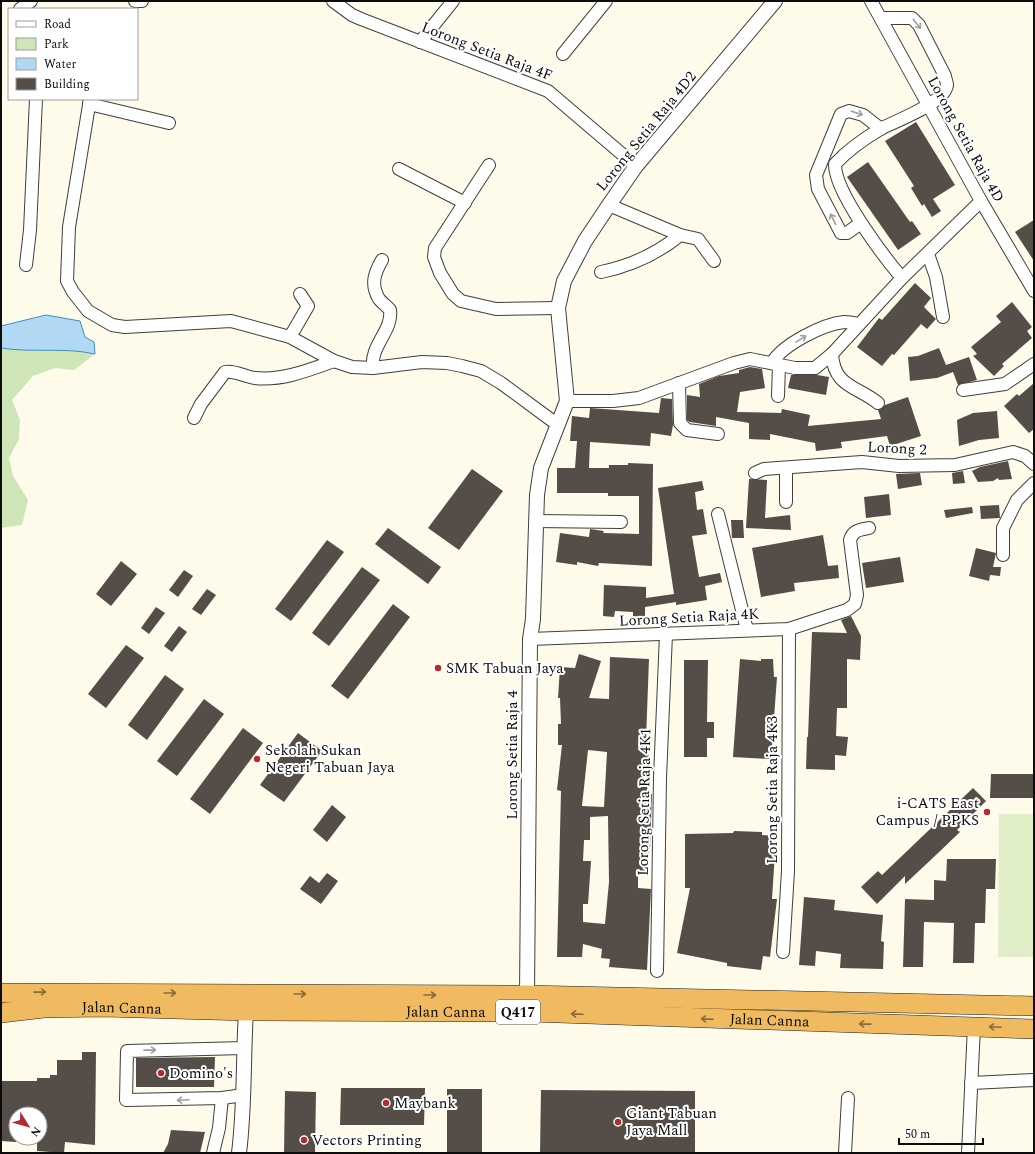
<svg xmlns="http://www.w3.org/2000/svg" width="1035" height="1154" viewBox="0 0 1035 1154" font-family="Spectral,serif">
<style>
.green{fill:#cee6b7}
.pitch{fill:#e0eec8}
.water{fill:#b2d9f3;stroke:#3d8dc6}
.building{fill:#544d48;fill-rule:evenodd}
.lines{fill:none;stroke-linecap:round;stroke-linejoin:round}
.minor-casing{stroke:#3f3f3f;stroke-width:14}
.tertiary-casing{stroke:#3f3f3f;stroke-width:16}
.trunk-casing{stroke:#1d1d1d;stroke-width:20}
.minor{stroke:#fff;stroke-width:12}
.tertiary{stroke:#fff;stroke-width:14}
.trunk{stroke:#f0ba60;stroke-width:19}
.oneway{stroke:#9e9e9e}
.oneway2{stroke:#896c3a}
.poi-dot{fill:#b42b2f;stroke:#fff;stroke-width:1.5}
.labels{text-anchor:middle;stroke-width:4;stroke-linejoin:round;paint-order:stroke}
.shield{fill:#fff;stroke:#555;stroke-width:1}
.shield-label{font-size:14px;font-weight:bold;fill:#0c0c0c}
.street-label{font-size:15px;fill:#0c0c0c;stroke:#fff}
.poi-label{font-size:15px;fill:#0c0c0c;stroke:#fff;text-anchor:start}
</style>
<rect width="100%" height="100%" fill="#fefbeb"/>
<!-- green -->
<path class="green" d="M1,348C33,353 64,347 95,354L74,370L55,368L33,376L12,400L20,420L19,439L9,458L13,476L28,500L22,525L1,528Z"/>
<!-- pitch -->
<path class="pitch" d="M999,814H1034V957H998Z"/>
<!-- water -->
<path class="water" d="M46,315L80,321L85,337L94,342L95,354C64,347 33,353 1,348V326Z"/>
<!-- building -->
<g class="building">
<path d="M916,122L955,185L933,199L941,211L932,217L924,204L922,206L911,188L914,186L885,141Z"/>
<path d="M868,162L910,222L912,221L921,234L898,250L847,177Z"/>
<path d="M1034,220V261L1015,232Z"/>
<path d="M915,283L931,298L924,307L936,319L927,329L921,324L894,355L892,354L882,366L857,347L879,318L882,320Z"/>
<path d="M1012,302L1032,327L1027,331L1032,338L1002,364L1004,366L994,376L973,356L977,354L971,347L1001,322L996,316Z"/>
<path d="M939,348L946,365L969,357L977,380L958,385L953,372L937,378L910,381L908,357L918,356Z"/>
<path d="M750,367L762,369L765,388L740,392L737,412L781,413L782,409L810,415L808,426L881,419L878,410L885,405L908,397L921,436L890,446L887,436L841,442L842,448L816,451L815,443L770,434V440L749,439V423L716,417V426L690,422L687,420V395L700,397L699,384L719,376L739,373V370Z"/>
<path d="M791,375H817L829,377L826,395L788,388Z"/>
<path d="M1034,383V429L1029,433L1004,406L1017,394L1019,396Z"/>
<path d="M661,398L672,399L673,425L671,436L651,433L650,446L590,442L589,468H609V465H628V463L653,464L652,566L599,563L598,566L577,562V565L556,562L560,533L589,537L590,529L604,531L603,533L639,534V496H608V493H557V468H575L577,441H570L572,416L589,418L590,408L659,413Z"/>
<path d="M997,411L999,438L979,440L959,446L957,420L973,413Z"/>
<path d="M1008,461L1012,479L999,480L998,478L993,481L978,482L972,471L980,467Z"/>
<path d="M472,469L503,491L459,550L428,528Z"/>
<path d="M963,471L965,483L953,484L952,473Z"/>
<path d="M920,473L922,485L898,489L896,474Z"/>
<path d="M749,479L767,480L765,518L790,515L791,530L746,528Z"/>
<path d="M702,481L704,490L695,492L697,510L703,509L707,534L692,536L699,577L720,573L722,582L705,586L707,600L676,605V602L645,607V617L633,616V612L615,611L614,617L603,616L604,585L646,587V598L674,594L658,488Z"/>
<path d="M889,494L891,515L866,518L864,497Z"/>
<path d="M999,505L1000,518L981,519L980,506Z"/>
<path d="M972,507L973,513L946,518L944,510Z"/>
<path d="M731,520H743L744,538H732Z"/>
<path d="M388,528L441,567L428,584L375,544Z"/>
<path d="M823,535L828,566L838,565L839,578L794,583L795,591L761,597L752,548Z"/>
<path d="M327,540L344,552L291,621L275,609Z"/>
<path d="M976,548L996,553L993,567H1001L1000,576L990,575L989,581L969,576Z"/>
<path d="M900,557L904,582L866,588L862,563Z"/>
<path d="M121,561L137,574L111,606L96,594Z"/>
<path d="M362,567L380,580L329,646L312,633Z"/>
<path d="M184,570L193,576L178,597L169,590Z"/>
<path d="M207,589L216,595L201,615L192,609Z"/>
<path d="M393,604L410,617L348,699L331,686Z"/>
<path d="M156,607L165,613L149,634L141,628Z"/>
<path d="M851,616L861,636L860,660L847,659V708H837L836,736L848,737L846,756L835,755V770L806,769L807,737H808L812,632L847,633L841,620Z"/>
<path d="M179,626L187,632L172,652L164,646Z"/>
<path d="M126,645L144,658L106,708L88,694Z"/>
<path d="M579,654L601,661L589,698L609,699L610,657L649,659L646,740H649L647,794H652L650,849H649V871L638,872V888L651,889L647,970L609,967L610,959L601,958L602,949L583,944L582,957H557L561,791L557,790L562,745H558V724H561L560,698H558L560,667L575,668ZM588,750L607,752L604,807L582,806ZM608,816L609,882L605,924L583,922V904H588L591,861H583L584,840H590V817Z"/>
<path d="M740,659L761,661V659H773L774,677H777L771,759L733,757Z"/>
<path d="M684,660H708L707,722H714V738H707V757H684Z"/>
<path d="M165,675L184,689L147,740L128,725Z"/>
<path d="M204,699L224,714L177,776L157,761Z"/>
<path d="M243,728L263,743L210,814L190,799Z"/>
<path d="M298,733L322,751L284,802L260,785Z"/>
<path d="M991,774H1034V798H990Z"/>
<path d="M973,788L986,801L957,830L960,832L937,854L905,884V876L877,904L861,887L878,871L882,875Z"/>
<path d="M332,805L346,817L327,842L313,830Z"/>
<path d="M734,831L762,832V835L776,836L772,899H777L770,957L763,956L761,970L727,966V963L677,953L690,888H685V834L733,833Z"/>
<path d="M947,859H996L995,889H986L985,923H975L974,963H953L954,923L924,922L923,967H903L905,899L934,900V880L946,881Z"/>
<path d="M327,873L338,881L321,904L300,889L310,876L319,883Z"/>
<path d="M804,897L835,900L834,910L883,915L881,941L884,942L883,969L840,968L841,954L816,951L815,966L799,965Z"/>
<path d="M82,1052H96L95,1145L65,1142L64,1153L37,1151V1138H40V1114H16V1142L1,1141V1081H37V1078H50V1075H57V1060H82Z"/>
<path d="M215,1057L214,1087H136V1058Z"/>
<path d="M341,1088H425L424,1125H340Z"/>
<rect x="447" y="1089" width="35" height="64"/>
<path d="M541,1090L695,1091V1153H540Z"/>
<path d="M285,1091L316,1092L315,1153H284Z"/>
<path d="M171,1130L205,1132L200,1153H163L168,1144Z"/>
</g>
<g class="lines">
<!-- minor casing -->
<g class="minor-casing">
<g id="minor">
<path d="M135,1H142"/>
<path d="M333,1L352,15L361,19L548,91L636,166"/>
<path d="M871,1L981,201L1034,291"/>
<path d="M20,9L31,1"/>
<path d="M881,18H912L919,25L945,76C945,78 947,82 947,85C945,103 896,121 882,128C865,138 848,150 835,164C834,191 884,257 902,278"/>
<path d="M420,42L453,1"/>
<path d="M563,54L606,1"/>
<path d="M90,99L69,227L67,281L73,292L88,311L112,325L125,327L231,321L290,337L334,361L352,367L373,368L422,362L447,363L462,366L481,371L501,383L558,425"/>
<path d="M89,104L169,123"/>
<path d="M489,165L435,248L434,257L440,273L453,294L461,301L496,309L558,308"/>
<path d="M399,169L465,203"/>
<path d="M609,205L680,235L698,239L714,261"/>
<path d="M861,223L847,233H841L818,189L816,175L841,114L849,111L863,115L881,129"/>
<path d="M928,254L936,277L943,317"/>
<path d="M26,265L30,230L36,99"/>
<path d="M601,272C630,266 657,254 680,235"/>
<path d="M290,337L308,306L300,294"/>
<path d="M832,354C834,387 857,386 878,403"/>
<path d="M772,363C782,345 823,324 844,322C849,322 854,323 859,324"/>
<path d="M373,368C370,345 393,331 390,310C387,306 382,303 379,299C370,284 375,272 382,260"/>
<path d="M679,383L680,423L687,430L718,434"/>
<path d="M963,390L1005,384L1034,364"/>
<path d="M778,396L779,365"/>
<path d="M567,401H613L639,398L734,363L750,359L795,368H815L832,354L902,278L981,201"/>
<path d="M194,418L201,404L225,372C235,370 245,377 255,378C282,381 309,370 334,361"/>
<path d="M755,473L764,469L862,462L899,466L955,465L1013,452L1025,456L1034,464"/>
<path d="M786,502V468"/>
<path d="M718,514L747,630"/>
<path d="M536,521L621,522"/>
<path d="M1003,555V528L1017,500L1034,483"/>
<path d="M530,639L789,629L847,610L855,604L857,595L850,540C853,530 860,530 869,528"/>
<path d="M783,952L788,871L789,629"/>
<path d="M657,971L660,778L666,634"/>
<path d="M244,1048L127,1051L126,1100L222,1098L244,1095"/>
<path d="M971,1083L1034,1080"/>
<path d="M213,1153L219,1128L222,1098"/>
<path d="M845,1153L848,1098"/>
<path d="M968,1153L974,1026"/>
</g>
</g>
<!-- tertiary casing -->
<g class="tertiary-casing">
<g id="tertiary">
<path d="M527,995L530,639L533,619L537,495L541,468L567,401L558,308L564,281L585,241L609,205L636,166L775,1"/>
<path d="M239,1153C245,1106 243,1058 246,1011"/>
</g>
</g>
<!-- trunk casing -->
<g class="trunk-casing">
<g id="trunk">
<path d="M1,993L527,995L1034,1006"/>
<path id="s1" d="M1,1013L44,1008L103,1007L246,1011L529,1012L1034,1029"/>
</g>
</g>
<!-- minor -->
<use href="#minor" class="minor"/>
<!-- tertiary -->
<use href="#tertiary" class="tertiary"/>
<!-- trunk -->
<use href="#trunk" class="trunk"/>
</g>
<!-- one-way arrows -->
<defs><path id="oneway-shaft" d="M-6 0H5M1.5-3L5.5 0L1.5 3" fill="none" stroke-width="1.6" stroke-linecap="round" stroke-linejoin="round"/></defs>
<g class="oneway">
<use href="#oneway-shaft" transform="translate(917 24) rotate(51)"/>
<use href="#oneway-shaft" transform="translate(857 113) rotate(18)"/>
<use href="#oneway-shaft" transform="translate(833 219) rotate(-117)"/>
<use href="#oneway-shaft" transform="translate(801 339) rotate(-31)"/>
<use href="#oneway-shaft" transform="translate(150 1050) rotate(-1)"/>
<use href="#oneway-shaft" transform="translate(183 1100) rotate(177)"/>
</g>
<g class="oneway2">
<use href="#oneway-shaft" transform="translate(40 992) rotate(-1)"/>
<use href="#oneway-shaft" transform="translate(170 993)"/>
<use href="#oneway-shaft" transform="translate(300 994)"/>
<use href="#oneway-shaft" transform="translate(430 995)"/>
<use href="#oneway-shaft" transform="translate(577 1014) rotate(-178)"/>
<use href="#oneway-shaft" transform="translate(707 1019) rotate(-178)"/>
<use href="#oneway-shaft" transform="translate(865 1024) rotate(-179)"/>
<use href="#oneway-shaft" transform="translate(995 1027) rotate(-177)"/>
</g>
<!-- markers -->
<g class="poi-dot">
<circle cx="438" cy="668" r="4"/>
<circle cx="257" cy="759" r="4"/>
<circle cx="987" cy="812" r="4"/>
<circle cx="161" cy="1073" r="4"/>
<circle cx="386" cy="1103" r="4"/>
<circle cx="618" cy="1122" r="4"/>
<circle cx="304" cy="1140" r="4"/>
</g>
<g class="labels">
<!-- shield labels -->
<rect class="shield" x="496" y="1000" width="44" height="24" rx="3"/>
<g class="shield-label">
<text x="518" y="1017">Q417</text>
</g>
<!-- street labels -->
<g class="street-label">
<text transform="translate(487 51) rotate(21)" y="5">Lorong Setia Raja 4F</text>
<text transform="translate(646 131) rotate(-51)" y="5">Lorong Setia Raja 4D2</text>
<text transform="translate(966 139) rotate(61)" y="5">Lorong Setia Raja 4D</text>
<text transform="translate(897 448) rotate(3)" y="5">Lorong 2</text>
<text transform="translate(689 617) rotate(-3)" y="5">Lorong Setia Raja 4K</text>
<text transform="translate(512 755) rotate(-90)" y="5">Lorong Setia Raja 4</text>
<text transform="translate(772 790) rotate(-90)" y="5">Lorong Setia Raja 4K3</text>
<text transform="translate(644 802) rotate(-89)" y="5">Lorong Setia Raja 4K1</text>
<text dy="5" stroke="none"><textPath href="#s1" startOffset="121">Jalan Canna</textPath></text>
<text dy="5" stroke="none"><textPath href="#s1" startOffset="445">Jalan Canna</textPath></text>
<text dy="5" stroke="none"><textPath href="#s1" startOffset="769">Jalan Canna</textPath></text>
</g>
<!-- poi labels -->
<g class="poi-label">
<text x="446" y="673">SMK Tabuan Jaya</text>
<text x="265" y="755">Sekolah Sukan<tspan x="265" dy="17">Negeri Tabuan Jaya</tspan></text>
<text x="979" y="808" text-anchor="end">i-CATS East<tspan x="979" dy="17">Campus / PPKS</tspan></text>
<text x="169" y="1078">Domino's</text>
<text x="394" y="1108">Maybank</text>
<text x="626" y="1118">Giant Tabuan<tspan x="626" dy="17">Jaya Mall</tspan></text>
<text x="312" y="1145">Vectors Printing</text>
</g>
</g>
<!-- border -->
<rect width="1035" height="1154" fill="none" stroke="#0c0c0c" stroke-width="4"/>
<!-- legend -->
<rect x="8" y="8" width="130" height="92" fill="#ffffff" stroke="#9e9e9e"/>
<rect x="16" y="21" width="20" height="6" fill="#ffffff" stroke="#9e9e9e"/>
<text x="44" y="28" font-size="12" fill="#0c0c0c">Road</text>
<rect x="16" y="38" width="20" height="12" fill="#cee6b7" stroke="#9e9e9e"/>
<text x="44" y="48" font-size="12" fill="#0c0c0c">Park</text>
<rect x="16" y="58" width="20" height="12" fill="#b2d9f3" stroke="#9e9e9e"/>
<text x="44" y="68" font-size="12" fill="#0c0c0c">Water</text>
<rect x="16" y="78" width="20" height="12" fill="#544d48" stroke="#9e9e9e"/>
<text x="44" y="88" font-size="12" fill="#0c0c0c">Building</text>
<!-- north arrow -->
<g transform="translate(28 1126) rotate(127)"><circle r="19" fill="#ffffff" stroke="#9e9e9e"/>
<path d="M0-3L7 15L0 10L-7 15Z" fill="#b42b2f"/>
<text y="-6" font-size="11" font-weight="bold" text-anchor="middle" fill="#0c0c0c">N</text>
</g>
<!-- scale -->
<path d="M899 1138v6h84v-6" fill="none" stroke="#0c0c0c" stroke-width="2"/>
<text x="905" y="1138" font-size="12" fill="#0c0c0c" stroke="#ffffff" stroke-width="3" paint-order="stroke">50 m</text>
</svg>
